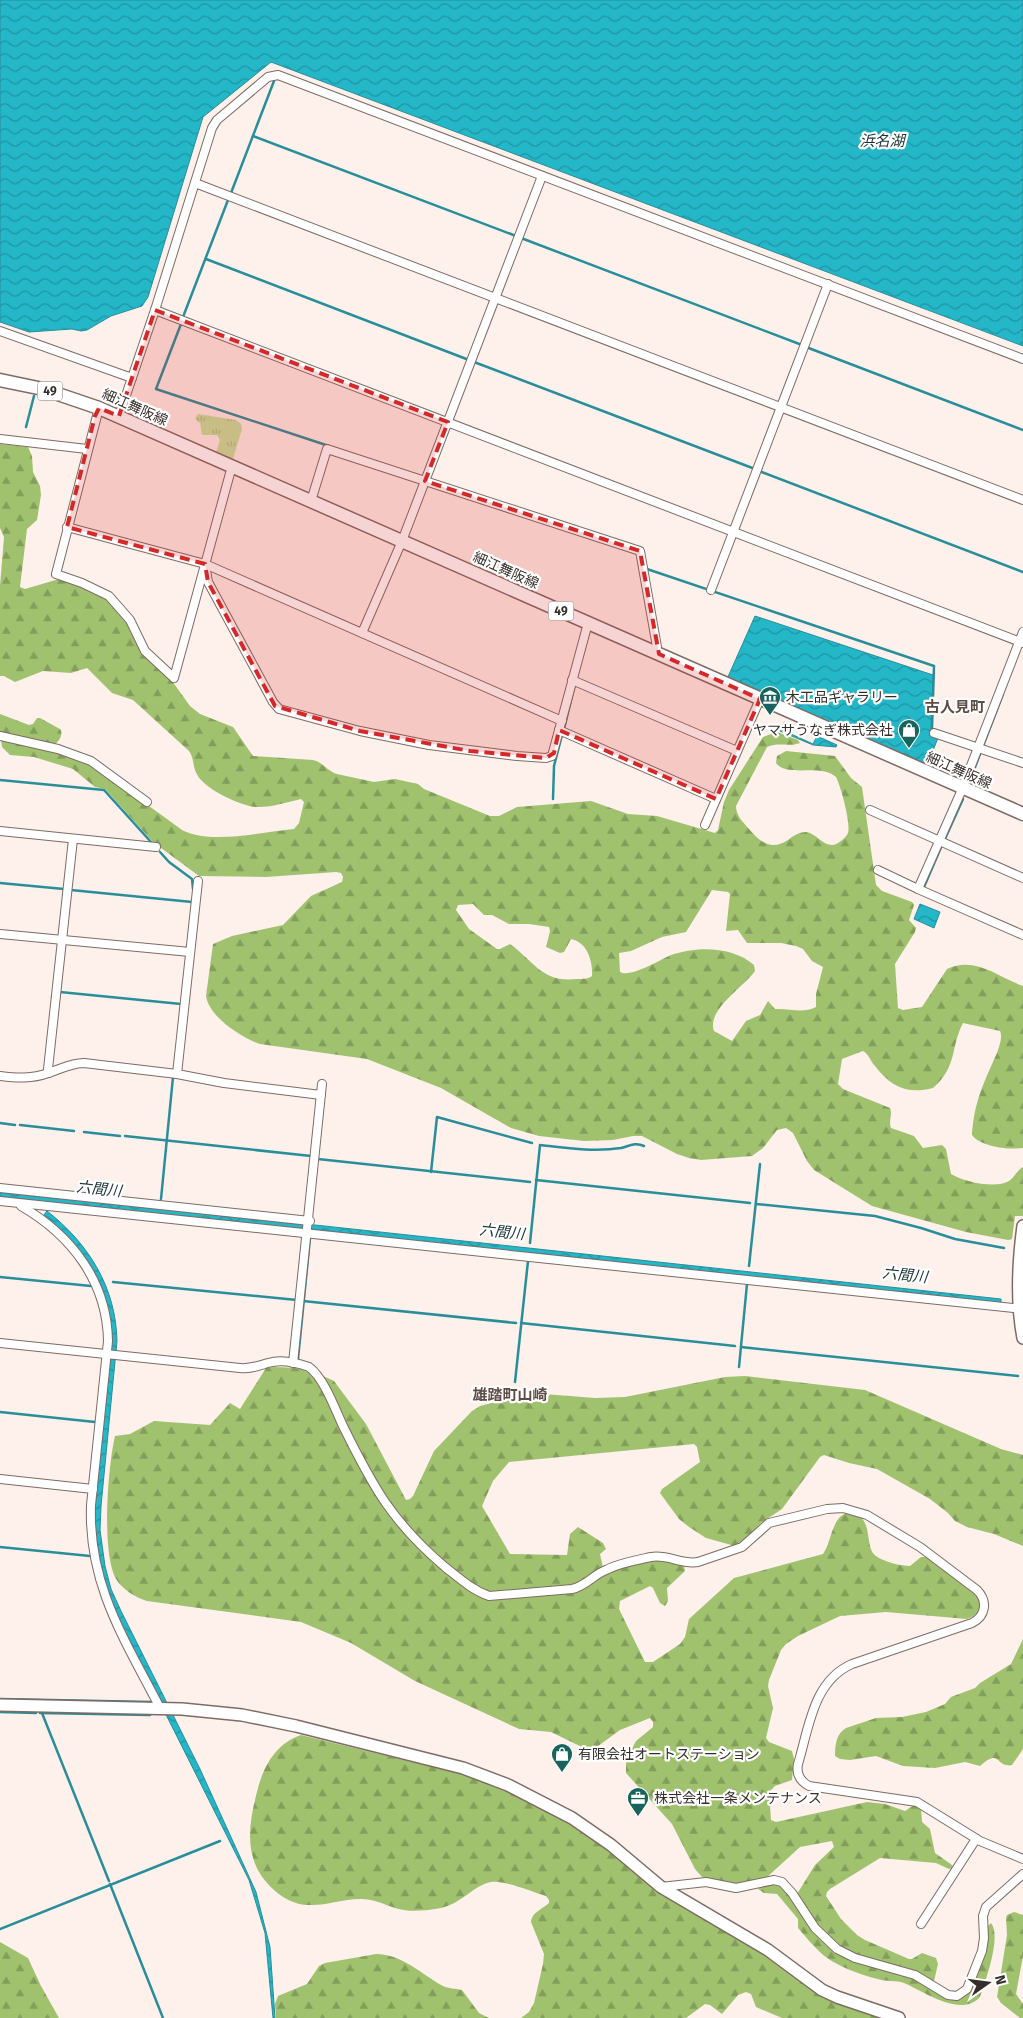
<svg xmlns="http://www.w3.org/2000/svg" width="1023" height="2018" viewBox="0 0 1023 2018" font-family="'Fira Sans','Noto Sans JP',sans-serif">
<style>
.grass{fill:url(#grass-tufts)}
.forest{fill:url(#forest-firs);fill-rule:evenodd}
.water{fill:url(#water-waves);stroke:#298e99}
.lines{fill:none;stroke-linecap:round;stroke-linejoin:round}
.stream{stroke:#298e99;stroke-width:2.5}
.street-casing{stroke:#7e6b64;stroke-width:10}
.secondary-casing{stroke:#7e6b64;stroke-width:14}
.primary-casing{stroke:#7e6b64;stroke-width:15}
.street{stroke:#fff;stroke-width:8}
.secondary{stroke:#fff;stroke-width:11}
.primary{stroke:#fff;stroke-width:12}
.marked{fill:#d62828;fill-opacity:0.2;stroke:#d62828;stroke-width:4;stroke-dasharray:10 6;stroke-linejoin:round}
.labels{text-anchor:middle;stroke-width:4.5;stroke-linejoin:round;paint-order:stroke}
.shield{fill:#fff;stroke:#726d6a;stroke-width:1}
.shield-label{font-size:12px;font-weight:bold;fill:#362e2a}
.street-label{font-size:14px;fill:#362e2a;stroke:#fff}
.poi-label{font-size:14px;fill:#362e2a;stroke:#fff;text-anchor:start}
.water-label{font-size:15px;font-style:italic;fill:#1c3336;stroke:#fff}
.neighbourhood-label{font-size:15px;font-weight:bold;fill:#5e4c45;stroke:#fff}
</style>
<defs>
<pattern id="grass-tufts" width="24" height="20" patternUnits="userSpaceOnUse" patternTransform="scale(1.25)"><rect width="24" height="20" fill="#c6e39e"/><path d="M3 7l-1-3M5 7V3M7 7l1-3M15 17l-1-3M17 17v-4M19 17l1-3" fill="none" stroke="#abc388"/></pattern>
<pattern id="forest-firs" width="22" height="20" patternUnits="userSpaceOnUse" patternTransform="scale(1.25)"><rect width="22" height="20" fill="#a0c26f"/><path d="M5 1l3.5 6h-7zM16 11l3.5 6h-7z" fill="#839e5b"/></pattern>
<pattern id="water-waves" width="16" height="10" patternUnits="userSpaceOnUse" patternTransform="scale(1.25)"><rect width="16" height="10" fill="#23b7c8"/><path d="M0 5q4-4 8 0t8 0" fill="none" stroke="#1f95a3"/></pattern>
</defs>
<rect width="100%" height="100%" fill="#fef0eb"/>
<!-- grass -->
<path class="grass" d="M198,414L236,420L241,424L242,429L233,459L219,455L216,452L220,440L217,435H202L200,423L195,419Z"/>
<!-- forest -->
<g class="forest">
<path d="M0,444L28,447L32,456L33,472L40,486L41,495L37,520L27,529L20,587L25,589L59,579L103,596L110,601L130,626L140,650L172,681L190,706L200,714L233,727L253,756L313,760C323,762 327,771 337,774L374,782L395,779L418,784L424,789L490,816H499L517,807L591,801L628,814L657,816L715,833L718,830L724,802L729,790L763,737L777,732L798,740L800,743C790,747 778,742 767,747L736,806C736,816 743,822 749,829C760,842 771,851 788,840C793,836 799,832 806,832C816,833 823,846 833,845C838,844 846,838 848,833C851,823 841,787 836,777C820,763 787,778 776,763L777,756L786,751L835,756L851,778L862,787L876,885L882,891L912,902L914,905L909,920L916,928L915,932L895,964L898,1008L903,1010L922,1007L947,969C976,956 997,977 1023,986V1148C1009,1150 981,1147 972,1135C974,1102 984,1082 997,1053C999,1047 1003,1037 1000,1031L963,1023C950,1048 958,1066 933,1088C907,1095 890,1086 875,1066C870,1061 869,1054 863,1051L842,1059L838,1084L843,1089L890,1108C893,1115 888,1121 891,1128L914,1136L923,1148L942,1145L946,1149L951,1174C964,1182 996,1189 1009,1181C1015,1177 1017,1170 1023,1167V1216H1015L1012,1239L1008,1240L966,1232L872,1206L814,1170L807,1161L793,1133L786,1128L777,1130L763,1148L752,1156L701,1160L689,1158L677,1154L642,1136H633L613,1140L584,1141L539,1136L511,1128L441,1088L367,1059L260,1044C242,1038 209,1017 206,996L213,944L232,936L283,925L311,896L342,882L343,877L341,873L336,872L266,877L199,876L153,842L105,789L95,787L73,769L34,757L10,755L2,747L1,740L57,751L90,763L182,830C210,845 262,832 294,829L299,823L304,802L301,799C287,802 271,808 255,807C239,805 207,790 198,776C192,768 195,759 189,751L133,700L112,693L87,668L71,673L43,671L15,682L4,676H0V586L4,537L0,528ZM712,890L728,892L730,894L726,931L738,930L747,943H781L796,946L803,949L812,961L823,967L816,994V1007C802,1014 790,1008 775,1009L768,1001L760,1015L746,1021L732,1041L714,1031C706,1010 745,986 755,971L754,965C733,946 696,946 671,955C659,960 631,978 620,972L619,953L631,951L662,937L686,932ZM473,904L484,915H492L509,924H529L549,927L550,931L546,947L560,953L564,952L571,939C587,942 593,961 592,976C588,979 583,979 577,979C542,983 535,962 510,944L500,949H497L469,929L456,910L458,905Z"/>
<path d="M0,714L29,725L33,724L37,718H40L60,729C64,733 59,742 54,745L0,733Z"/>
<path d="M275,1367C296,1368 306,1366 320,1384L381,1503L477,1594L572,1592L612,1570L656,1559L678,1562L684,1566L685,1571L667,1588L668,1601L665,1606L660,1603L653,1588L650,1586L620,1601L619,1609L645,1662H653L680,1644L685,1637L689,1619L734,1578L823,1554C830,1544 831,1528 839,1518C843,1514 848,1512 853,1513C874,1518 864,1548 876,1556C884,1562 901,1566 910,1566L921,1557H926C935,1561 943,1569 951,1575C964,1584 999,1607 967,1619L886,1612L840,1616L798,1636L786,1644L781,1650L769,1680L768,1686L773,1708L766,1738L769,1742L792,1751L794,1759L792,1780L775,1786L769,1792L771,1820L776,1822L867,1802L885,1804L905,1811L914,1805L921,1808L922,1822L930,1829L935,1853L952,1865L953,1868L949,1869L936,1863L880,1858L830,1889L827,1892L826,1896L841,1919L857,1935L865,1940L909,1959H912L922,1953L936,1958L938,1964L934,1981H932L846,1952L823,1934L797,1894L815,1865L834,1847L832,1841L800,1847L766,1878L736,1885L708,1879L702,1877L695,1869L672,1824L626,1773V1760L636,1741L653,1727V1722L650,1718L620,1730L594,1749L588,1750L551,1732L519,1729L415,1681L351,1643L301,1622L147,1601C136,1598 122,1589 116,1579C101,1552 108,1466 115,1436L130,1434L154,1421L210,1425L230,1403L240,1409L266,1368Z"/>
<path d="M321,1375L334,1381L366,1424L406,1500L410,1499L413,1496L434,1451L472,1411L480,1406L531,1393L595,1398L625,1397L725,1377L745,1376L865,1390L1001,1449L1023,1455V1546L994,1534L967,1527L955,1521L948,1513L930,1499L877,1469L849,1463L824,1455L820,1457L782,1509L761,1523L744,1541L735,1546L706,1538L689,1527L679,1519L660,1493L662,1489L700,1462L697,1447L694,1444L509,1462L493,1481L482,1506L510,1554L567,1555L570,1534L578,1527L603,1543L606,1549L600,1554L603,1568L577,1586L490,1593L469,1584L412,1533L374,1482Z"/>
<path d="M1023,1639V1749L1012,1765C995,1768 1001,1747 980,1766L965,1762L935,1768L903,1766L876,1756L850,1760L840,1759L835,1756C835,1745 836,1734 846,1728L876,1718L902,1717L926,1712L945,1704L951,1697L975,1688L980,1683L1011,1664Z"/>
<path d="M301,1735L461,1774L506,1790L569,1823L608,1850L658,1892L765,1955L819,1995L835,2003L881,2018H782L756,2007L751,1994L746,1992L738,1995L722,2014L710,2005L705,2004L686,2018H521L529,2012L534,2003L543,1964L544,1954L531,1922C532,1912 541,1910 549,1903V1900L546,1896C532,1892 505,1880 491,1882C474,1885 461,1904 441,1908C430,1910 415,1912 404,1910C389,1908 376,1898 360,1899C342,1899 325,1906 308,1905C295,1905 283,1898 274,1890C242,1862 248,1825 258,1788C264,1765 277,1743 301,1735Z"/>
<path d="M774,1883L781,1884L827,1944L962,1997L988,1926L991,1923C1002,1936 985,1982 980,1997C961,2018 925,1992 904,1983C896,1980 886,1982 878,1979C861,1975 834,1965 822,1954C813,1946 806,1937 798,1928V1919L777,1894L764,1893L758,1889L760,1887Z"/>
<path d="M1014,1912L1023,1915V1956L1016,1994L1023,2004V2018H1020L1001,2003L997,1997L1007,1935L1006,1918L1007,1915Z"/>
<path d="M0,1942L28,1958L41,1986L59,2018H0Z"/>
<path d="M376,1954C402,1954 421,1974 443,1986C449,1989 455,1988 462,1990L479,2013L489,2018H276L275,2004L278,1996L307,1984L319,1966L325,1963Z"/>
</g>
<!-- water -->
<g class="water">
<path d="M0,0H1023V346L271,62L203,117L148,297L142,306L111,316L87,330L81,331L72,329L29,332L0,322Z"/>
<path d="M755,616L933,675L931,730L929,735L938,738L927,765L727,679Z"/>
<path d="M784,722L794,726L791,734L813,744L817,736L837,745L836,747L813,745L780,731Z"/>
<path d="M920,904L940,912L934,928L914,919Z"/>
<path d="M0,1191L1001,1299V1304L0,1197Z"/>
<path d="M47,1211C88,1243 116,1287 117,1341L101,1506L100,1530L105,1566L111,1589L121,1611L200,1769L256,1892L270,1947L275,2018H273L265,1933L249,1880L115,1613C103,1583 96,1551 94,1518L111,1341C110,1289 84,1246 43,1216Z"/>
</g>
<g class="lines">
<!-- stream -->
<g class="stream">
<path d="M253,136L516,236"/>
<path d="M231,193L274,81"/>
<path d="M521,238L802,345"/>
<path d="M206,259L469,360"/>
<path d="M183,317L228,200"/>
<path d="M181,324L156,389L329,446"/>
<path d="M806,347L1023,430"/>
<path d="M474,362L755,469"/>
<path d="M26,427L34,396"/>
<path d="M759,471L1023,572"/>
<path d="M647,569L934,666L932,729L935,730"/>
<path d="M564,729L575,684"/>
<path d="M983,746L1003,694"/>
<path d="M0,780L104,790L151,842"/>
<path d="M969,783L980,754"/>
<path d="M553,799L554,766L562,735"/>
<path d="M944,841L963,799"/>
<path d="M160,852L169,862L192,879L193,889"/>
<path d="M0,883L64,889"/>
<path d="M924,887L942,845"/>
<path d="M71,890L192,902"/>
<path d="M60,992L181,1004"/>
<path d="M0,1123L15,1125"/>
<path d="M20,1125L74,1131"/>
<path d="M84,1132L120,1136"/>
<path d="M125,1136L311,1156"/>
<path d="M318,1159L530,1182"/>
<path d="M431,1172L437,1117L532,1143"/>
<path d="M536,1180L750,1203"/>
<path d="M161,1199L173,1077"/>
<path d="M756,1204L875,1216L921,1228L955,1239L1004,1248"/>
<path d="M530,1243L540,1145C567,1148 594,1152 621,1148C629,1146 635,1142 644,1146"/>
<path d="M749,1266L760,1164"/>
<path d="M0,1277L91,1286"/>
<path d="M113,1282L297,1300"/>
<path d="M303,1301L516,1323"/>
<path d="M521,1323L735,1346"/>
<path d="M741,1347L1018,1376"/>
<path d="M298,1359L310,1238"/>
<path d="M739,1367L747,1284"/>
<path d="M515,1382L528,1261"/>
<path d="M0,1412L95,1422"/>
<path d="M0,1547L90,1556"/>
<path d="M0,1699L152,1702"/>
<path d="M0,1712L36,1713"/>
<path d="M40,1713L150,1715"/>
<path d="M42,1713L109,1881"/>
<path d="M110,1884L163,2018"/>
<path d="M0,1929L220,1841"/>
</g>
<!-- street casing -->
<g class="street-casing">
<g id="street">
<path d="M195,183L1023,500"/>
<path d="M155,310L1023,643"/>
<path d="M0,331L132,378"/>
<path d="M99,408L56,574L82,583L109,596L130,620L145,651L174,678L232,466"/>
<path d="M119,416L155,310L212,128L217,120L268,77L278,75L1023,359"/>
<path d="M0,439L87,449"/>
<path d="M311,501L327,449L640,551L657,647L655,652"/>
<path d="M67,527L205,564L562,721"/>
<path d="M205,564L208,582L273,702L279,709L360,731L429,745L517,756L546,758L552,756L588,623"/>
<path d="M711,590L828,284"/>
<path d="M1023,632L960,794L918,889L1023,935"/>
<path d="M362,633L402,541L542,176"/>
<path d="M572,680L737,751"/>
<path d="M559,730L716,799"/>
<path d="M934,733L1023,763"/>
<path d="M0,736L58,749L91,761L147,802"/>
<path d="M870,810L1023,878"/>
<path d="M705,825L760,699"/>
<path d="M0,831L156,847"/>
<path d="M878,870L918,889"/>
<path d="M0,934L190,952"/>
<path d="M49,1073L48,1069L73,839"/>
<path d="M177,1074L198,881"/>
<path d="M0,1076C17,1078 32,1079 48,1073C61,1069 71,1063 84,1063L177,1074L224,1083L321,1095"/>
<path d="M0,1188L310,1221"/>
<path d="M0,1201L1022,1309"/>
<path d="M21,1206C71,1235 107,1281 108,1341L91,1505C88,1585 125,1640 160,1708"/>
<path d="M0,1343L240,1368C251,1369 258,1366 268,1363C281,1359 298,1363 309,1367C324,1378 335,1409 343,1426C373,1487 392,1522 445,1567C459,1578 472,1590 489,1596L572,1589C586,1586 593,1575 606,1570C619,1563 637,1560 651,1557C668,1554 682,1565 698,1562L742,1547L769,1523L827,1509L843,1508L867,1515L920,1547L977,1590C988,1601 986,1616 972,1623L852,1664C813,1681 809,1728 798,1764C796,1774 800,1781 809,1786L917,1802L980,1841L1023,1859"/>
<path d="M293,1363L322,1084"/>
<path d="M0,1479L93,1489"/>
<path d="M661,1887L706,1882L736,1888L774,1880L782,1882L792,1893L815,1928L837,1949L855,1958L915,1975L948,1995L957,1996L967,1989L982,1951L984,1938L983,1916L986,1907L1023,1874"/>
<path d="M921,1924L976,1839"/>
</g>
</g>
<!-- secondary casing -->
<g class="secondary-casing">
<g id="secondary">
<path d="M1023,1226C1018,1263 1016,1301 1023,1338"/>
<path d="M0,1705L182,1709L242,1715L296,1726L463,1768L508,1785L572,1818L611,1845L661,1887L768,1950L822,1990L837,1997L899,2018"/>
</g>
</g>
<!-- primary casing -->
<g class="primary-casing">
<path id="primary" d="M0,380L43,389L99,408L1023,814"/>
</g>
<!-- street -->
<use href="#street" class="street"/>
<!-- secondary -->
<use href="#secondary" class="secondary"/>
<!-- primary -->
<use href="#primary" class="primary"/>
</g>
<!-- marked area -->
<path class="marked" d="M155,310L448,422L425,481L640,551L659,654L760,699L716,799L559,730L554,753L546,758L470,751L360,731L275,706L208,582L205,564L67,527L95,416L99,408L119,416Z"/>
<!-- icons -->
<defs>
<g id="museum-pin" transform="scale(1.125)"><path d="M0 17L-7.5 6A9.5 9.5 0 1 1 7.5 6Z" fill="#18645d" stroke="#fff"/><path d="M0-6L6-3V-2H-6V-3ZM-5-1h2V3h-2ZM-1-1h2V3h-2ZM3-1h2V3H3ZM-6 4H6V6H-6Z" fill="#fff"/></g>
<g id="shop-pin" transform="scale(1.125)"><path d="M0 17L-7.5 6A9.5 9.5 0 1 1 7.5 6Z" fill="#18645d" stroke="#fff"/><path d="M-5-2.5h2.3a2.7 3.5 0 0 1 5.4 0H5L5.5 6h-11ZM-1.5-2.5h3a1.5 2.3 0 0 0-3 0Z" fill="#fff"/></g>
<g id="office-pin" transform="scale(1.125)"><path d="M0 17L-7.5 6A9.5 9.5 0 1 1 7.5 6Z" fill="#18645d" stroke="#fff"/><path d="M-6-3h4V-5.5h4V-3h4V5H-6ZM-1-4.5V-3h2v-1.5ZM-6 0V1H6V0Z" fill="#fff"/></g>
</defs>
<g fill-rule="evenodd">
<use href="#museum-pin" x="770" y="697"/>
<use href="#shop-pin" x="909" y="730"/>
<use href="#shop-pin" x="562" y="1754"/>
<use href="#office-pin" x="638" y="1798"/>
</g>
<g class="labels">
<!-- shield labels -->
<g class="shield">
<rect x="37.5" y="381.5" width="25" height="19" rx="4"/>
<rect x="548.5" y="601.5" width="25" height="19" rx="4"/>
</g>
<g class="shield-label">
<text x="50" y="395">49</text>
<text x="561" y="615">49</text>
</g>
<!-- street labels -->
<g class="street-label">
<text transform="translate(135 407) rotate(24)" y="5">細江舞阪線</text>
<text transform="translate(506 570) rotate(24)" y="5">細江舞阪線</text>
<text transform="translate(959 770) rotate(24)" y="5">細江舞阪線</text>
</g>
<!-- poi labels -->
<g class="poi-label">
<text x="786" y="702">木工品ギャラリー</text>
<text x="893" y="735" text-anchor="end">ヤマサうなぎ株式会社</text>
<text x="578" y="1759">有限会社オートステーション</text>
<text x="654" y="1803">株式会社一条メンテナンス</text>
</g>
<!-- water labels -->
<g class="water-label">
<text x="882" y="146">浜名湖</text>
<text transform="translate(99 1189) rotate(6)" y="5">六間川</text>
<text transform="translate(502 1232) rotate(6)" y="5">六間川</text>
<text transform="translate(905 1275) rotate(6)" y="5">六間川</text>
</g>
<!-- neighbourhood labels -->
<g class="neighbourhood-label">
<text x="955" y="712">古人見町</text>
<text x="510" y="1400">雄踏町山崎</text>
</g>
</g>
<!-- north arrow -->
<g transform="translate(988 1983) rotate(76)" stroke="#ffffff" stroke-width="4" paint-order="stroke">
<path d="M0-4L9 19L0 12L-9 19Z" fill="#362e2a"/>
<text y="-8" font-size="14" font-weight="bold" text-anchor="middle" fill="#362e2a">N</text>
</g>
</svg>
